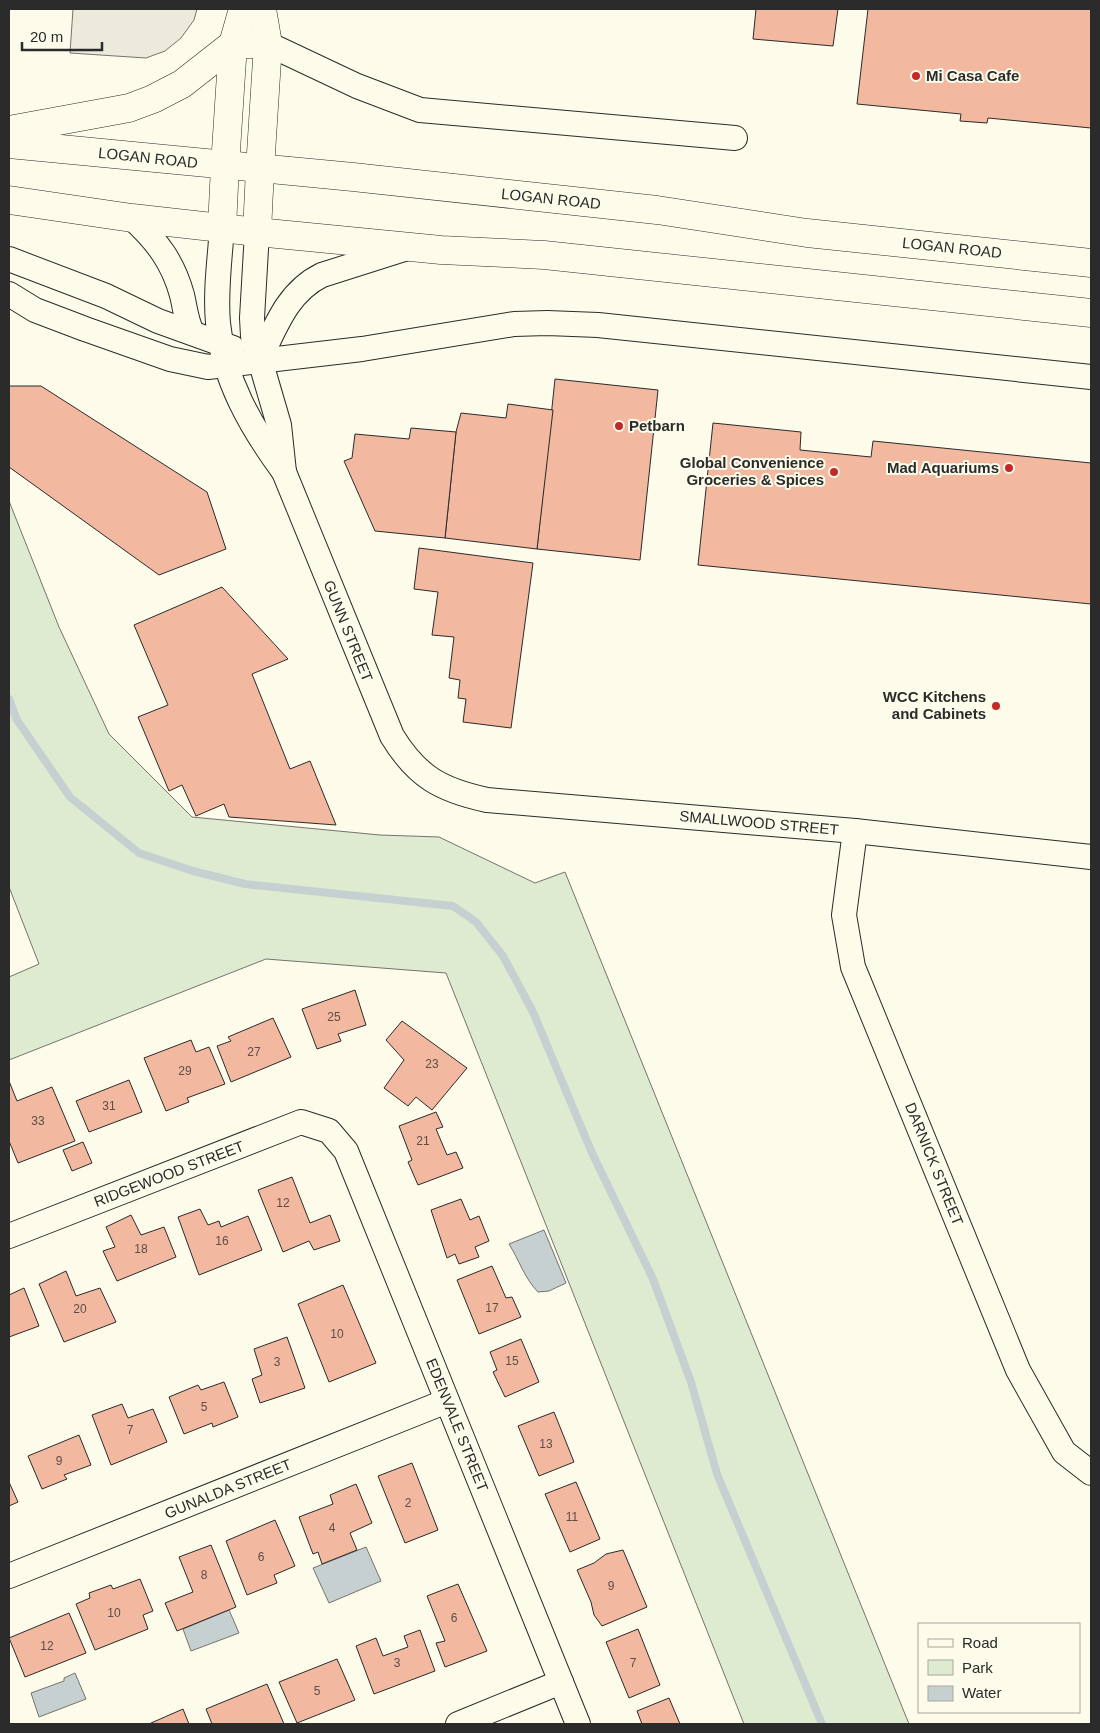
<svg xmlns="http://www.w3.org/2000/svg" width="1100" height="1733" viewBox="0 0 1100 1733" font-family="Helvetica,sans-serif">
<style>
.green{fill:#deebd1;stroke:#74746e}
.parking{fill:#eceadb;stroke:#74746e}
.water{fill:#c7d0d0;stroke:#74746e}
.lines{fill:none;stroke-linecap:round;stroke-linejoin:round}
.stream{stroke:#c7d0d0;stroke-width:8}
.building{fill:#f2b8a0;stroke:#2b2b2b}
.street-casing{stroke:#2b2b2b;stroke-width:26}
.secondary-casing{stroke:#2b2b2b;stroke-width:29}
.primary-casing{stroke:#2b2b2b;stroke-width:29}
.street{stroke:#fdfbea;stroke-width:24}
.secondary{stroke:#fdfbea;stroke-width:28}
.primary{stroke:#fdfbea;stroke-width:28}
.poi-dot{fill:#c62828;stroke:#fdfbea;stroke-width:2}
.labels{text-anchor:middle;stroke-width:4;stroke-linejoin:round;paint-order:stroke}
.number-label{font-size:12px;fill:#5d4e48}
.poi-label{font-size:15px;font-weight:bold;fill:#2b2b2b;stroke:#fdfbea;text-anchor:end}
.street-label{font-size:15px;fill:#2b2b2b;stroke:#fdfbea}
</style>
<rect width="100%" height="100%" fill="#fdfbea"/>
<!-- green -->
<path class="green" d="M9,501L59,627L109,734L192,817L380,835L439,837L535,883L565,872L909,1724H744L446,973L266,959L9,1060V977L39,964L9,887Z"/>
<!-- parking -->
<path class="parking" d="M73,9H197L194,20L181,38L165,51L146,58L70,53Z"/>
<!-- water -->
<g class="water">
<path d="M544,1230L566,1283L549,1291L538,1292C525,1279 519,1260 509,1244Z"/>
<path d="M366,1547L381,1581L329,1603L313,1568Z"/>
<path d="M229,1610L239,1633L191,1651L183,1629Z"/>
<path d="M75,1673L86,1699L39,1717L31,1693L64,1681V1678Z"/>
</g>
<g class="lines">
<!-- stream -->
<path class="stream" d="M9,699L17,720L70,797L139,853L193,871L245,884L453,906L476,922L503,956L533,1012L592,1153L653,1279L691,1382L717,1474L822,1724"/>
</g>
<!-- building -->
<g class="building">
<path d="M756,9H838L833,46L753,39Z"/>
<path d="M868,9H1091V128L988,118L987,123L960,121L961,114L857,104Z"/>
<path d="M555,379L658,390L640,560L537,549Z"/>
<path d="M9,386H41L207,492L226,549L159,575L9,467Z"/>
<path d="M508,404L553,410L537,549L445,538L456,432L461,413L506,418Z"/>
<path d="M713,423L801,432L800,450L871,457L873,441L1091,463V604L698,565Z"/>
<path d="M411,428L456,432L445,538L375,531L344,461L352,458L355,434L409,439Z"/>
<path d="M419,548L533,563L511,728L463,722L466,699L458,698L460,680L449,678L454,637L432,635L438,592L414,589Z"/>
<path d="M222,587L288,659L252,674L290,769L310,761L336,825L229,817L224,804L196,816L182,785L169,791L138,717L168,705L134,625Z"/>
<path d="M355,990L366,1025L338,1034L341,1041L317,1049L302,1009Z"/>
<path d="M273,1018L291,1057L231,1082L217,1046L231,1041L228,1037Z"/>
<path d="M402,1021L467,1068L432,1110L416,1097L408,1106L384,1088L404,1060L386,1040Z"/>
<path d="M191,1040L196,1052L209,1047L225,1084L187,1098L189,1102L166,1111L144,1058Z"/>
<path d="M129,1080L142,1112L89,1132L76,1101Z"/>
<path d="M9,1081L17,1101L52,1087L75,1141L18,1163L9,1141Z"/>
<path d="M436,1112L443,1127L436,1129L447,1155L456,1152L463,1168L418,1185L408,1162L412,1160L399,1126Z"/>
<path d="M83,1142L92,1163L72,1171L63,1150Z"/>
<path d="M292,1177L310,1223L330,1215L340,1241L314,1250L309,1241L283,1252L258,1190Z"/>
<path d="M461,1199L470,1220L479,1216L489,1241L475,1247L479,1257L459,1264L455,1254L447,1258L431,1210Z"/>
<path d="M200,1209L208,1225L219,1221L221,1227L248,1216L262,1250L199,1275L178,1217Z"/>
<path d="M131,1215L141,1235L164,1227L176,1257L117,1281L103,1251L115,1247L106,1227Z"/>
<path d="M492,1266L506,1298L512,1297L521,1317L479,1334L457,1280Z"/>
<path d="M66,1271L76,1296L100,1288L116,1322L64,1342L39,1284Z"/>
<path d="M343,1285L376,1363L329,1382L298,1304Z"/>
<path d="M24,1288L39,1326L9,1337V1295Z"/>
<path d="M287,1337L305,1388L260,1403L252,1379L262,1375L254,1349Z"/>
<path d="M521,1339L539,1382L505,1397L493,1372L497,1370L490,1352Z"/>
<path d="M224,1382L238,1417L213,1427L212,1423L184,1434L169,1397L198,1385L201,1390Z"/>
<path d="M122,1404L128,1418L153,1409L167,1442L111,1465L92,1415Z"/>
<path d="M554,1412L574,1462L539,1476L518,1426Z"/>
<path d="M79,1435L91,1465L64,1475L67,1479L42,1489L28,1456Z"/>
<path d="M412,1463L438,1530L405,1543L378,1476Z"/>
<path d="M9,1482L18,1502L9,1506Z"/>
<path d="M576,1482L600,1539L570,1552L545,1494Z"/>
<path d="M356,1484L372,1523L350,1533L357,1550L322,1564L318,1552L313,1554L299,1517L333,1504L330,1495Z"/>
<path d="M275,1520L295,1566L274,1575L277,1583L247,1595L226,1541Z"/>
<path d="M211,1545L236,1607L177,1631L165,1603L193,1592L179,1557Z"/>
<path d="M623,1550L647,1607L602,1626L594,1615L591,1602L577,1570L594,1563L606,1554Z"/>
<path d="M140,1579L153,1611L143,1615L148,1629L95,1650L76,1604L90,1598L89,1593L111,1585L113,1589Z"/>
<path d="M458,1584L487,1651L445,1667L436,1643L445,1641L427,1596Z"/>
<path d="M69,1613L86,1653L25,1677L9,1638Z"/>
<path d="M638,1629L660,1685L629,1698L606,1642Z"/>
<path d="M420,1630L435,1671L374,1694L356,1646L376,1638L383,1656L408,1647L404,1636Z"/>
<path d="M337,1659L355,1700L297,1723L279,1682Z"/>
<path d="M267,1684L284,1724H212L206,1709Z"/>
<path d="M669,1698L680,1724H642L637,1711Z"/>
<path d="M183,1709L189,1724H151V1723Z"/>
</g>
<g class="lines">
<!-- street casing -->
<g class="street-casing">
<g id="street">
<path d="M268,44L357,86L420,110L735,138"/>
<path d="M132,218C157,241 173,262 182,295C185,307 186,321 192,332"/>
<path d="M222,227C220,258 215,291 218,323C223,379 251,427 284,472L392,736C417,777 441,790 487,800L855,831L1091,857"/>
<path d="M257,232L252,318L253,336L279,425L284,472"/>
<path d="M9,259L106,296L158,321L233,348"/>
<path d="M9,294L35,310L85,329L170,359L208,367L362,349L514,324L547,323L598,325L1091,377"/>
<path d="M259,361C275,328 287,292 322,275L407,248"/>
<path d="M855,831L844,915L853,967L1018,1370L1064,1452L1091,1473"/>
<path d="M9,1236L301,1122L329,1131L346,1151L578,1724"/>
<path d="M9,1576L447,1401"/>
<path d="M458,1724L561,1682"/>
</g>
</g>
<!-- secondary casing -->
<g class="secondary-casing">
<g id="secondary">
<path d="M9,130L129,108L153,99L182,84L233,44H268"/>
<path d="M225,166L233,44L243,9"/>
<path d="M260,169L268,44L262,9"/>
</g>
</g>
<!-- primary casing -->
<g class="primary-casing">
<g id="primary">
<path d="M9,144L353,177L657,210L807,233L1091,263"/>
<path d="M9,200L132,218L257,232L441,250L544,255L1091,313"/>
<path d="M222,227L225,166"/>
<path d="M257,232L260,169"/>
</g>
</g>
<!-- street -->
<use href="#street" class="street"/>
<!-- secondary -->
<use href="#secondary" class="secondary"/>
<!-- primary -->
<use href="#primary" class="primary"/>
</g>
<!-- markers -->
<g class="poi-dot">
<circle cx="916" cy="76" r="5"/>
<circle cx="619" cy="426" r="5"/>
<circle cx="1009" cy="468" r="5"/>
<circle cx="834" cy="472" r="5"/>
<circle cx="996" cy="706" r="5"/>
</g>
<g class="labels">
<!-- number labels -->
<g class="number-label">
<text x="334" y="1021">25</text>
<text x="254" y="1056">27</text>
<text x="432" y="1068">23</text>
<text x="185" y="1075">29</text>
<text x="109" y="1110">31</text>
<text x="38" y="1125">33</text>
<text x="423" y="1145">21</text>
<text x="283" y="1207">12</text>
<text x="222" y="1245">16</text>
<text x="141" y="1253">18</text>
<text x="492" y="1312">17</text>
<text x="80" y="1313">20</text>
<text x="337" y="1338">10</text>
<text x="512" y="1365">15</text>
<text x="277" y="1366">3</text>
<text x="204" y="1411">5</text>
<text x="130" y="1434">7</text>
<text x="546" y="1448">13</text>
<text x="59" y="1465">9</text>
<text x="408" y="1507">2</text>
<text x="572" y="1521">11</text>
<text x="332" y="1532">4</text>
<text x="261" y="1561">6</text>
<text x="204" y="1579">8</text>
<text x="611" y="1590">9</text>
<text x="114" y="1617">10</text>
<text x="454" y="1622">6</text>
<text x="47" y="1650">12</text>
<text x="397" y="1667">3</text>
<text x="633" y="1667">7</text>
<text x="317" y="1695">5</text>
</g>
<!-- poi labels -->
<g class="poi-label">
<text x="926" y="81" text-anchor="start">Mi Casa Cafe</text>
<text x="629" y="431" text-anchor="start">Petbarn</text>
<text x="824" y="468">Global Convenience<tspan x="824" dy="17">Groceries &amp; Spices</tspan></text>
<text x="999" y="473">Mad Aquariums</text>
<text x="986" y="702">WCC Kitchens<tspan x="986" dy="17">and Cabinets</tspan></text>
</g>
<!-- street labels -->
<g class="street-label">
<text transform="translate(148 158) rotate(6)" y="5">LOGAN ROAD</text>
<text transform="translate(551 199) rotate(6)" y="5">LOGAN ROAD</text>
<text transform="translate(952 248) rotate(6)" y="5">LOGAN ROAD</text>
<text transform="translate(348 631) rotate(68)" y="5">GUNN STREET</text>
<text transform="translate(759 823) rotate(5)" y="5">SMALLWOOD STREET</text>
<text transform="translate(934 1164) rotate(68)" y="5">DARNICK STREET</text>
<text transform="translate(169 1174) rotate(-21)" y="5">RIDGEWOOD STREET</text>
<text transform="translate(457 1425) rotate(68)" y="5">EDENVALE STREET</text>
<text transform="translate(228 1489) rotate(-22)" y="5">GUNALDA STREET</text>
</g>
</g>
<!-- border -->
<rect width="1100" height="1733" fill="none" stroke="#2b2b2b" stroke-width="20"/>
<!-- legend -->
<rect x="918" y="1623" width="162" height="90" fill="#fdfbea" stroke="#a9a89e"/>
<rect x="928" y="1639" width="25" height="8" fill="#fdfbea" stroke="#a9a89e"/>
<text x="962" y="1648" font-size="15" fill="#2b2b2b">Road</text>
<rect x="928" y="1660" width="25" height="15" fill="#deebd1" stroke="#a9a89e"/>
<text x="962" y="1673" font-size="15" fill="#2b2b2b">Park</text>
<rect x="928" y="1686" width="25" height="15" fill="#c7d0d0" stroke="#a9a89e"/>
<text x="962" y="1698" font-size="15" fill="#2b2b2b">Water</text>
<!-- scale -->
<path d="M22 42v8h80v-8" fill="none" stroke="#2b2b2b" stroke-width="2.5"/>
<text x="30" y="42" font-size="15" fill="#2b2b2b" stroke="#fdfbea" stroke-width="4" paint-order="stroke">20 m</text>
</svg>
